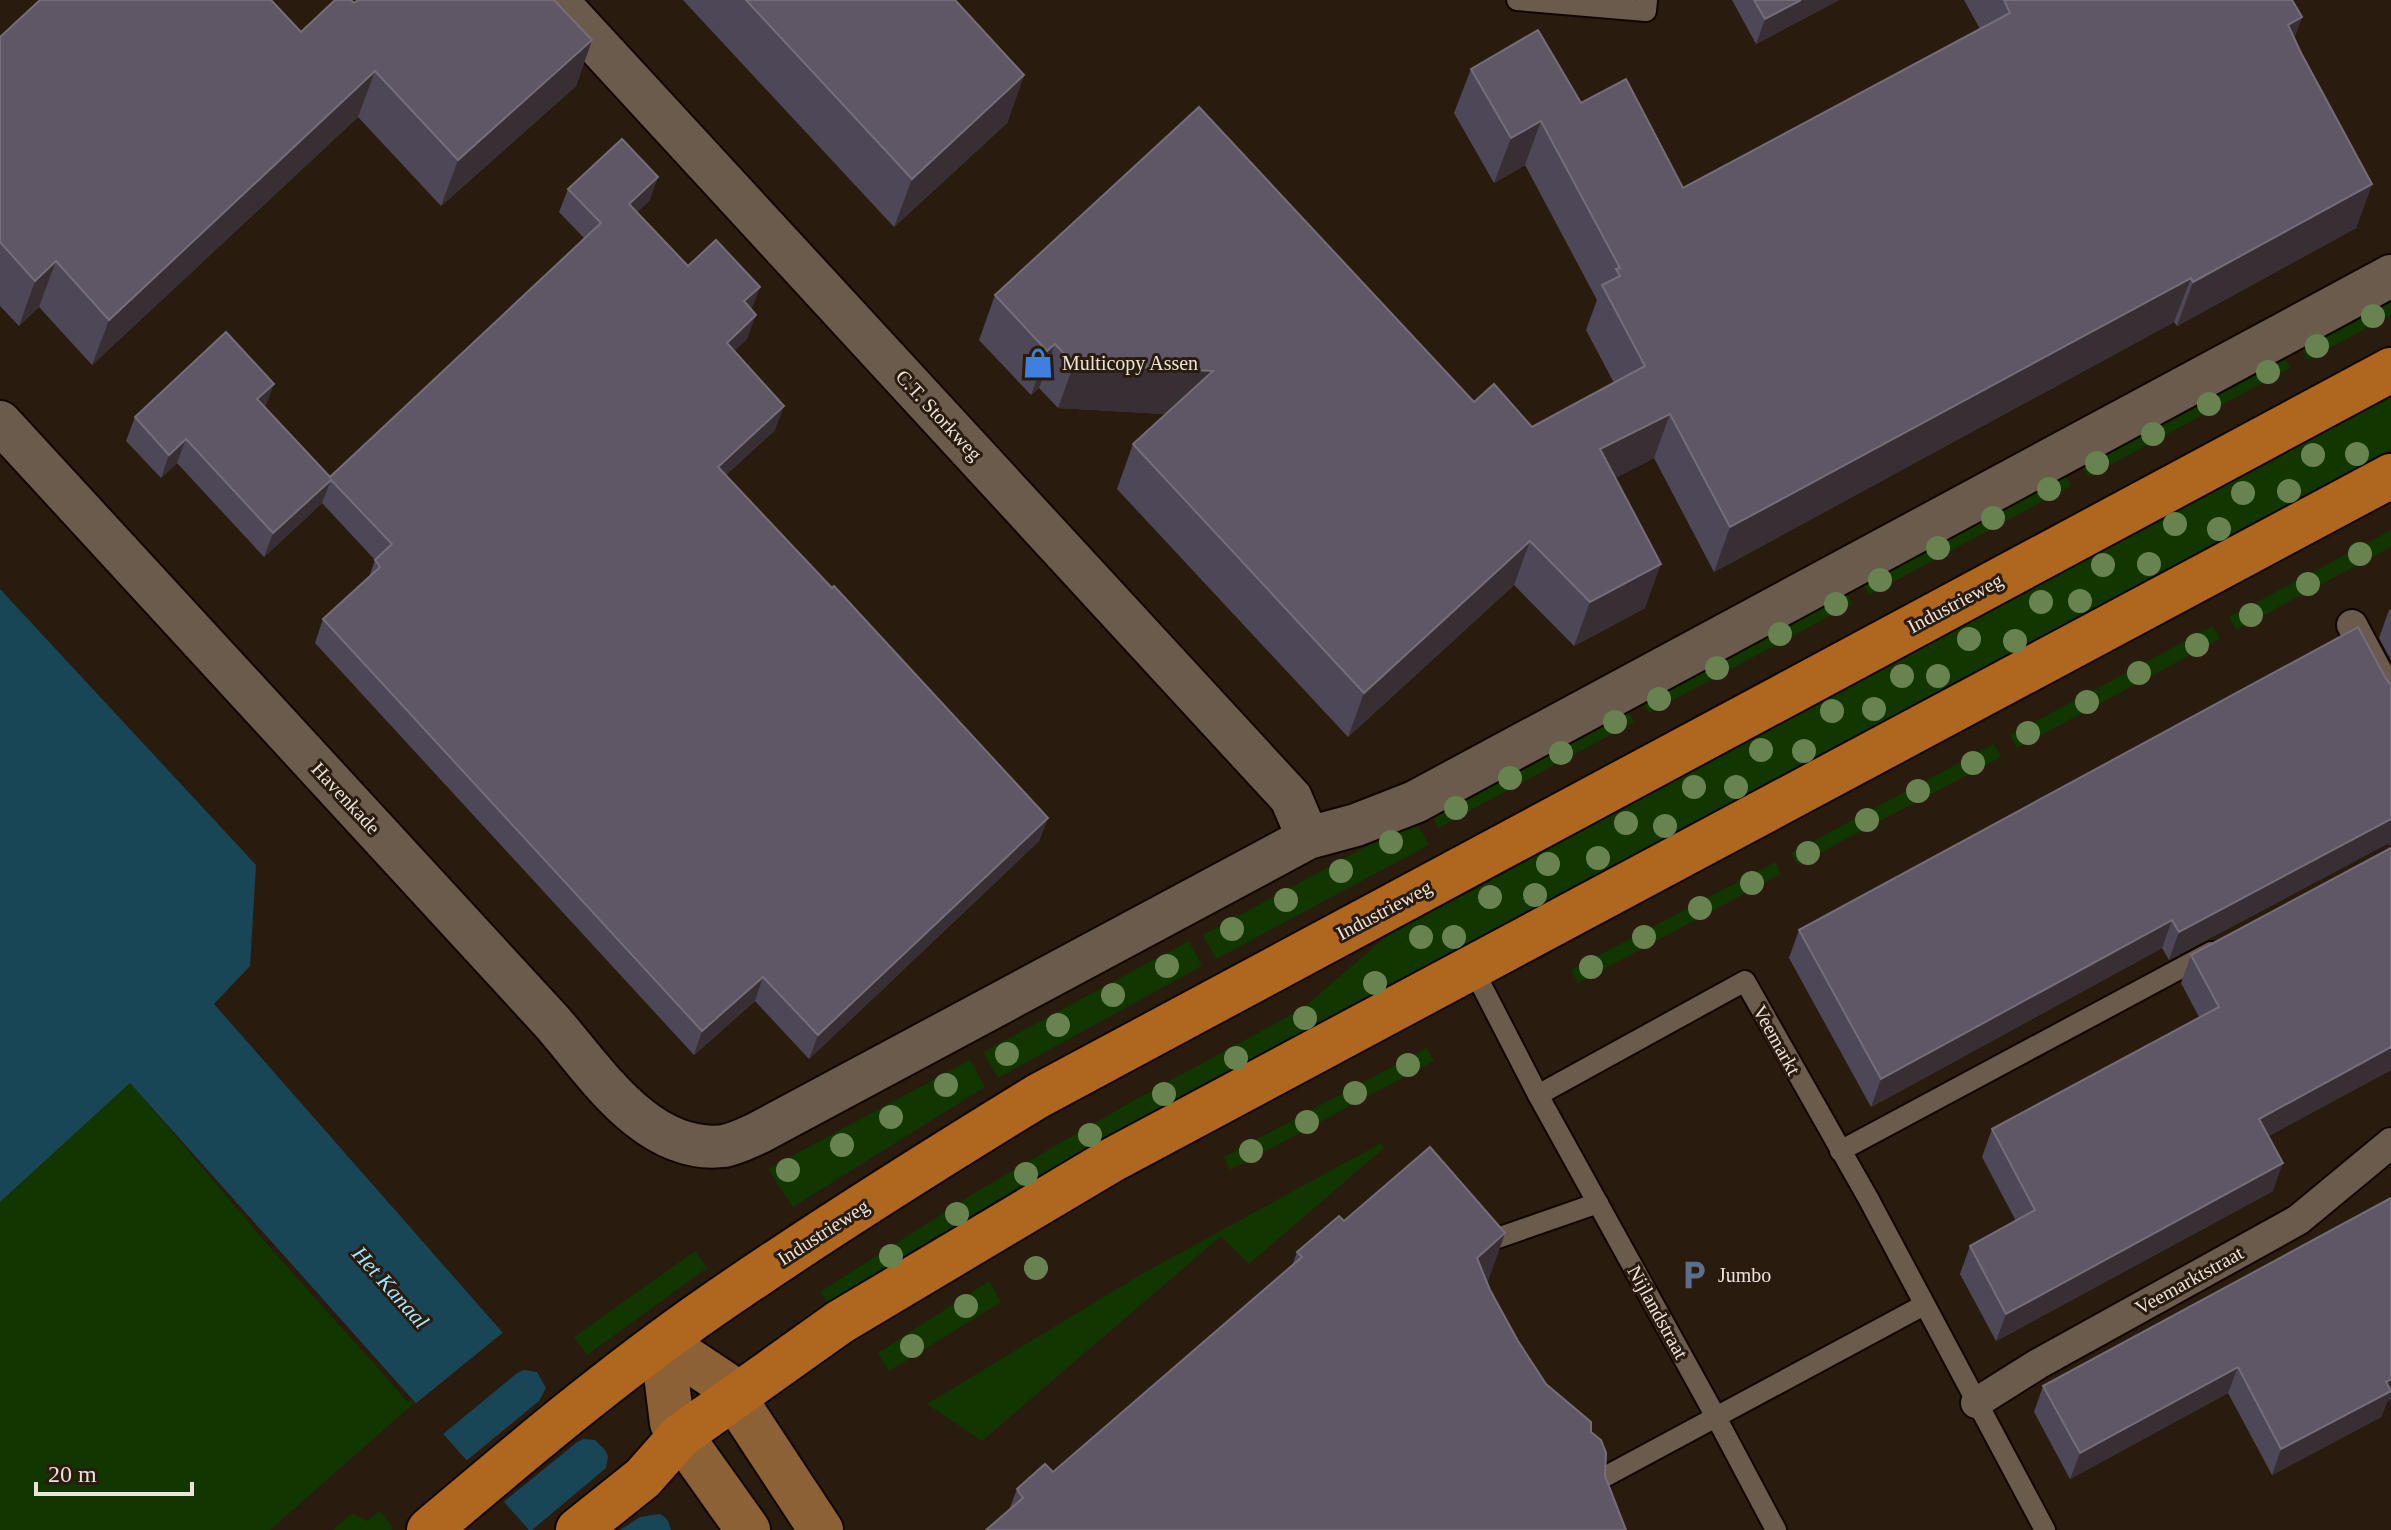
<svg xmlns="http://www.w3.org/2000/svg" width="2391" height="1530" viewBox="0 0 2391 1530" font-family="'Times New Roman',serif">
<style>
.green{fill:#113600}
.water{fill:#184657}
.pier{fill:#291c0f}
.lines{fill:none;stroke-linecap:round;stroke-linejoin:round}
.service-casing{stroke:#110600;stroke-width:24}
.pedestrian-casing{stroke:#110600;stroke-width:34}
.minor-casing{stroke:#110600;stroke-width:46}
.secondary-casing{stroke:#110600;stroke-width:48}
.primary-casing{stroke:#110600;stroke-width:48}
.service{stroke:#6b5b4d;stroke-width:20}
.pedestrian{stroke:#6b5b4d;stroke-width:30}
.minor{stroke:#6b5b4d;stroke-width:42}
.secondary{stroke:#8d6136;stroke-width:44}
.primary{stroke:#af661f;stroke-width:44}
.tree{fill:#688350}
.wall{fill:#4e4757}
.shaded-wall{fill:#382f34}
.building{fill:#5f5765;stroke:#756d77;stroke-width:2}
.labels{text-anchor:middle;stroke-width:6;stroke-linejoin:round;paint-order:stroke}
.poi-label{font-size:20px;fill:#ebe2da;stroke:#291c0f;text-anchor:start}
.street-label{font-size:20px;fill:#ebe2da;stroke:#291c0f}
.water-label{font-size:22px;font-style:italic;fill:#a3e4ff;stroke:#291c0f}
</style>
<rect width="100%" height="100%" fill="#291c0f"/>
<!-- green -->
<g class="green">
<path d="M2391,296V315L2307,360L2300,345Z"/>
<path d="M2283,354L2290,368L2088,477L2080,463Z"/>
<path d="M2391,396V449L1165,1107L832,1309L820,1292L981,1189L1131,1102L1302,1009L1388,935Z"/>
<path d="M2064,472L2071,486L1869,595L1861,581Z"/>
<path d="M2391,530V547L2236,630L2229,617Z"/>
<path d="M1845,589L1852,604L1649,713L1641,699Z"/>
<path d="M2213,626L2220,639L2017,748L2010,735Z"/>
<path d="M1626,707L1634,722L1438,828L1430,813Z"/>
<path d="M1994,744L2001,757L1797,865L1791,853Z"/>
<path d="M1415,820L1429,845L1216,959L1203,935Z"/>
<path d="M1775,862L1781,874L1578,983L1571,970Z"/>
<path d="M1189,941L1202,966L998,1078L983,1052Z"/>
<path d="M1427,1048L1434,1061L1230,1170L1224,1157Z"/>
<path d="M970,1060L985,1087L793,1207L768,1169Z"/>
<path d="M130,1082L266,1243L408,1402L411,1400L414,1403L270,1530H0V1202Z"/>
<path d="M1381,1143L1384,1148L1249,1264L1221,1236L982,1441L927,1404L1140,1275Z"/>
<path d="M695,1251L707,1268L587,1355L574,1337Z"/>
<path d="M989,1281L1001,1302L889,1371L878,1353Z"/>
<path d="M380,1511L393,1528L391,1530H333L352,1513L367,1521Z"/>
</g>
<!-- water -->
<path class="water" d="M0,589L256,865L250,966L214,1004L676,1530H529L130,1083L0,1202Z"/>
<!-- pier -->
<path class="pier" d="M506,1330L679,1527L680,1530H671L667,1517L659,1514L640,1517L620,1530H532L606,1468L608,1456L605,1450L595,1440L583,1439L576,1443L502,1503L466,1461L539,1401L546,1388L537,1372L523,1370L516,1374L442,1435L434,1426L415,1404Z"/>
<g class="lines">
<!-- service casing -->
<g class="service-casing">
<g id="service">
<path d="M1517,0L1646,11L1647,0"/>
<path d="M1473,969L1538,1095L1716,1417L1776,1530"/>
<path d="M1538,1095L1745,981L1868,1198L2045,1530"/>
<path d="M1840,1151L2211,952"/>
<path d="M1486,1242L1598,1203"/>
<path d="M1584,1488L1924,1305"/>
</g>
</g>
<!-- pedestrian casing -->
<g class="pedestrian-casing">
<g id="pedestrian">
<path d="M2352,625L2391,698"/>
<path d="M1976,1403L2038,1364L2298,1220L2391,1143"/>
</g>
</g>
<!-- minor casing -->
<g class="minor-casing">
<g id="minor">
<path d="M556,0L1291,798L1308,838"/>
<path d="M0,422L552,1022C595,1071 647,1155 724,1146C735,1144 747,1138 758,1133L1308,838L1356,825L1415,802L2391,276"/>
</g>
</g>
<!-- secondary casing -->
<g class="secondary-casing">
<g id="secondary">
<path d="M662,1342L725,1384L821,1530"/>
<path d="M662,1342L672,1423L748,1530"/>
</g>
</g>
<!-- primary casing -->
<g class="primary-casing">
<g id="primary">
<path d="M429,1530C520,1453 612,1375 710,1307C817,1233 927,1164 1038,1096L2391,370"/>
<path d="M578,1530L643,1478L680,1436L840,1322L1112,1160L2391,476"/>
</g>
</g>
<!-- service -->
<use href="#service" class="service"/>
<!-- pedestrian -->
<use href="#pedestrian" class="pedestrian"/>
<!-- minor -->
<use href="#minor" class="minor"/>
<!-- secondary -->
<use href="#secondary" class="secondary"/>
<!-- primary -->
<use href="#primary" class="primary"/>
</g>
<!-- trees -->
<g class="tree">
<circle cx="2373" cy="316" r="12"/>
<circle cx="2317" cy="346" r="12"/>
<circle cx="2268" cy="372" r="12"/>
<circle cx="2209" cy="404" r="12"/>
<circle cx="2153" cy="434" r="12"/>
<circle cx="2357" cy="454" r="12"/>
<circle cx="2313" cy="455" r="12"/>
<circle cx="2097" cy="463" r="12"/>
<circle cx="2049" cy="489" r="12"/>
<circle cx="2289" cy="491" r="12"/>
<circle cx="2243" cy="493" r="12"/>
<circle cx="1993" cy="518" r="12"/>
<circle cx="2175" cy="524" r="12"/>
<circle cx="2219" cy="529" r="12"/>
<circle cx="1938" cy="548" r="12"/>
<circle cx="2360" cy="554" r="12"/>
<circle cx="2149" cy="564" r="12"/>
<circle cx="2103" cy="565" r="12"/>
<circle cx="1880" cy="580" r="12"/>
<circle cx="2308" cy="584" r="12"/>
<circle cx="2080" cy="601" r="12"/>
<circle cx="2041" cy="602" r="12"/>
<circle cx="1836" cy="604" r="12"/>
<circle cx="2251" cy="615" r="12"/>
<circle cx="1780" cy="634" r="12"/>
<circle cx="1969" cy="639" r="12"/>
<circle cx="2015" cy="641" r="12"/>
<circle cx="2197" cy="645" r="12"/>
<circle cx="1717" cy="668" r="12"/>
<circle cx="2139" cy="673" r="12"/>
<circle cx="1902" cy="676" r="12"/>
<circle cx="1938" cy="676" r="12"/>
<circle cx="1659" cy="699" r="12"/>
<circle cx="2087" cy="702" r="12"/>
<circle cx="1874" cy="709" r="12"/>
<circle cx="1832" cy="711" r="12"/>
<circle cx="1615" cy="722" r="12"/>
<circle cx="2028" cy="733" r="12"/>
<circle cx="1761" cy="750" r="12"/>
<circle cx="1804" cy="751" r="12"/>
<circle cx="1561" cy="753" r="12"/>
<circle cx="1973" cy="763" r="12"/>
<circle cx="1510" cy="778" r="12"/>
<circle cx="1694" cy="787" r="12"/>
<circle cx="1736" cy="787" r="12"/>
<circle cx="1918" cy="791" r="12"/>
<circle cx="1456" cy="808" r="12"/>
<circle cx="1867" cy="820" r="12"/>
<circle cx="1626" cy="823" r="12"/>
<circle cx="1665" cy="826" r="12"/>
<circle cx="1391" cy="842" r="12"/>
<circle cx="1808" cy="853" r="12"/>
<circle cx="1598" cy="858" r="12"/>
<circle cx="1548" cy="864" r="12"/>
<circle cx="1341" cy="871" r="12"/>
<circle cx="1752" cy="883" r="12"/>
<circle cx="1535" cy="895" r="12"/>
<circle cx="1490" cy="897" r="12"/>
<circle cx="1286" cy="900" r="12"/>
<circle cx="1700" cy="908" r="12"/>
<circle cx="1232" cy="929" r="12"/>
<circle cx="1421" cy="937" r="12"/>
<circle cx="1454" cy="937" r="12"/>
<circle cx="1644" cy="937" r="12"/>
<circle cx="1167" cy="966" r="12"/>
<circle cx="1591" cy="967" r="12"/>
<circle cx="1375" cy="983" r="12"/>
<circle cx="1113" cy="995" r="12"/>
<circle cx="1305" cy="1018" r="12"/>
<circle cx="1058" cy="1025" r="12"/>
<circle cx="1007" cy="1054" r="12"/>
<circle cx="1236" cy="1058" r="12"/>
<circle cx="1408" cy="1065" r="12"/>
<circle cx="946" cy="1085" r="12"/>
<circle cx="1355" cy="1093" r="12"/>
<circle cx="1164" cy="1094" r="12"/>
<circle cx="891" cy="1117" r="12"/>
<circle cx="1307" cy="1122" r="12"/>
<circle cx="1090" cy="1135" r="12"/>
<circle cx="842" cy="1145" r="12"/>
<circle cx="1251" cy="1151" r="12"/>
<circle cx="788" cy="1170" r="12"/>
<circle cx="1026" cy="1174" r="12"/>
<circle cx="957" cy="1214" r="12"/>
<circle cx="891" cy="1256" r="12"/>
<circle cx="1036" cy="1268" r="12"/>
<circle cx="966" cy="1306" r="12"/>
<circle cx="912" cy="1346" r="12"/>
</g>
<!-- wall -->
<g class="wall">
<path d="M683,0H955L1024,75L1007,123L894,227Z"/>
<path d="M1732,0H1839L1756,44Z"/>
<path d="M1964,0H2292L2302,17L2294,38L2372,184L2356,228L2177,326L2174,322L1714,572L1654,458L1615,478L1645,608L1574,646L1514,585L1348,737L1117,489L1133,444L1166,414L1058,408L1039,388L1031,395L979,340L995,295L1474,402L1532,427L1614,383L1586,330L1597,300L1525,165L1494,183L1454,113L1471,69L1581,103L1683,188L1980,29Z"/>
<path d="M354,3L592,40L576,86L441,206L358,117L92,365L39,307L19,326L0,306V37L301,32Z"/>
<path d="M658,177L649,201L637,212L688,266L760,287L751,310L747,339L734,351L775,430L726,475L1048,818L1039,841L809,1059L755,1001L694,1055L315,643L323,619L369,577L375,560L322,503L264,557L177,463L161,478L126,441L135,417L265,408L330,477L585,239L559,212L568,189Z"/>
<path d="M2391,609V660L2379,638L2389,610Z"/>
<path d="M2385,845L2169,960L2162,948L1871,1107L1789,958L1799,930Z"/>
<path d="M2191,955L2391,1070L2268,1136L2273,1191L1996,1341L1960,1274L1970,1246L2016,1221L1982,1157L1992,1129L2199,1017L2181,983Z"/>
<path d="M2391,1198L2387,1402L2381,1417L2272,1475L2228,1393L2070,1479L2034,1412L2043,1386Z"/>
<path d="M1344,1221L1505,1233L1487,1283L1009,1510L1017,1489L1053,1472L1292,1266L1297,1252Z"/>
</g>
<!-- shaded-wall -->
<g class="shaded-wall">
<path d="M1801,0H1839L1756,44L1765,19Z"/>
<path d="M2302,17L2286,62L2288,25Z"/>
<path d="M592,40L576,86L441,206L458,160Z"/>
<path d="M375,71L358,117L92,365L109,320Z"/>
<path d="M1024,75L1007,123L894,227L912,179Z"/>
<path d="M1541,121L1525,165L1494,183L1511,138Z"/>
<path d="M658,177L649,201L620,228L629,204Z"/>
<path d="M2372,184L2356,228L2177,326L2193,282Z"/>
<path d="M56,261L39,307L19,326L35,281Z"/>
<path d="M2191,278L2174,322L1714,572L1730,527Z"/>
<path d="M760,287L751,311L744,301Z"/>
<path d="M756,315L747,339L718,366L727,343Z"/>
<path d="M1055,344L1039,388L1031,395L1047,351Z"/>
<path d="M1074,364L1213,371L1197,416L1058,408Z"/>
<path d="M274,384L265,408L257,399Z"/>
<path d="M784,406L775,430L709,491L718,467Z"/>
<path d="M1670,414L1654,458L1584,494L1600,449Z"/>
<path d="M186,439L177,463L161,478L169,455Z"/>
<path d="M331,480L322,503L264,557L273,533Z"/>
<path d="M1530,541L1514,585L1348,737L1364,693Z"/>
<path d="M1661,564L1645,608L1574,646L1590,602Z"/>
<path d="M1048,818L1039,841L809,1059L818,1035Z"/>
<path d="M2391,819V845H2385L2169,960L2179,932Z"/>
<path d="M2172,920L2162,948L1871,1107L1881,1079Z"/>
<path d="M763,977L755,1001L694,1055L702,1031Z"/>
<path d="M2391,1047V1070L2249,1147L2259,1119Z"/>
<path d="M2283,1163L2273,1191L1996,1341L2006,1314Z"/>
<path d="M1505,1233L1483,1295L1477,1258Z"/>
<path d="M2238,1367L2228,1393L2070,1479L2080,1453Z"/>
<path d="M2391,1379V1400L2387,1402L2381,1417L2272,1475L2281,1449Z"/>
</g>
<!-- building -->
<g class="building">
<path d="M40,0H271L301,32L335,0H351L354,3L358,0H554L592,40L458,160L375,71L109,320L56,261L35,281L0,242V37Z"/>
<path d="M746,0H955L1024,75L912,179Z"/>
<path d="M1754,0H1801L1765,19Z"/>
<path d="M2004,0H2292L2302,17L2288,25L2301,53L2372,184L2193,282L2191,278L1730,527L1670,414L1600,449L1661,564L1590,602L1530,541L1364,693L1133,444L1213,371L1074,364L1055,344L1047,351L995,295L1199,107L1474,402L1494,384L1532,427L1645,366L1602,285L1620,276L1616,269L1620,268L1541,121L1511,138L1471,69L1538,30L1581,103L1626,79L1683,188L2010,13Z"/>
<path d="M622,139L658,177L629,204L688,266L716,240L760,287L744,301L756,315L727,343L784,406L718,467L832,588L834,586L1048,818L818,1035L763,977L702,1031L323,619L380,567L375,560L392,544L331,480L273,533L186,439L169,455L135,417L226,332L274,384L257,399L330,477L601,223L568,189Z"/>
<path d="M2358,627L2386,679L2391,685V819L2179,932L2172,920L1881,1079L1799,930Z"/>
<path d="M2391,848V1047L2259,1119L2283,1163L2006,1314L1970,1246L2035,1210L1992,1129L2219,1007L2191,955Z"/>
<path d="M1430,1147L1505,1233L1477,1258L1490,1290L1518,1341L1546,1384L1591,1422V1432L1601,1440L1606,1453L1605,1476L1626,1530H986L1023,1498L1017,1489L1045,1464L1053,1472L1302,1257L1297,1252L1339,1216L1344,1221Z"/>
<path d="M2391,1198V1379L2386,1382L2391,1391L2281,1449L2238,1367L2080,1453L2043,1386Z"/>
</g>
<!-- icons -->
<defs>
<g id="shop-bare" transform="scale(2.4)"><path d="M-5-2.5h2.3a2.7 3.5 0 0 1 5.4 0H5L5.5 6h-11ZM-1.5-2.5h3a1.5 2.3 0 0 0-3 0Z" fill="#3f7fe0" stroke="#291c0f" stroke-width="2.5" paint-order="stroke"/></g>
<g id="parking-bare" transform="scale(2.4)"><path d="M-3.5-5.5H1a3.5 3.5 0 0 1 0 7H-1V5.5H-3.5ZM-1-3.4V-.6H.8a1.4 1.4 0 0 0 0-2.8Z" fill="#5c6f8a" stroke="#291c0f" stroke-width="2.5" paint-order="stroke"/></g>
</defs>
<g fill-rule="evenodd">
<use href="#shop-bare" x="1038" y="363"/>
<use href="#parking-bare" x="1694" y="1275"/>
</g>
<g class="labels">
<!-- poi labels -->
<g class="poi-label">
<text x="1062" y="370">Multicopy Assen</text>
<text x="1718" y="1282">Jumbo</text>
</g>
<!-- street labels -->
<g class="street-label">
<text transform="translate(939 415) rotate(47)" y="7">C.T. Storkweg</text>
<text transform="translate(1955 603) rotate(-28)" y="7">Industrieweg</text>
<text transform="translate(346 798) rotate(47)" y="7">Havenkade</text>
<text transform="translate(1384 910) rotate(-28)" y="7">Industrieweg</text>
<text transform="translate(1777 1040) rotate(61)" y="7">Veemarkt</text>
<text transform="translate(823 1232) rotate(-33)" y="7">Industrieweg</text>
<text transform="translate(2189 1280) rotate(-29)" y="7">Veemarktstraat</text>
<text transform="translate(1658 1312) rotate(61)" y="7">Nijlandstraat</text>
</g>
<!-- water labels -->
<g class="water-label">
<text transform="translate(391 1287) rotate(48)" y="8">Het Kanaal</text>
</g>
</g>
<!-- scale -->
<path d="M36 1482v12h156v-12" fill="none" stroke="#ebe2da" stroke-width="4"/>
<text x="48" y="1482" font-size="24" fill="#ebe2da" stroke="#291c0f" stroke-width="6" paint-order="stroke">20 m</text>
</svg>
